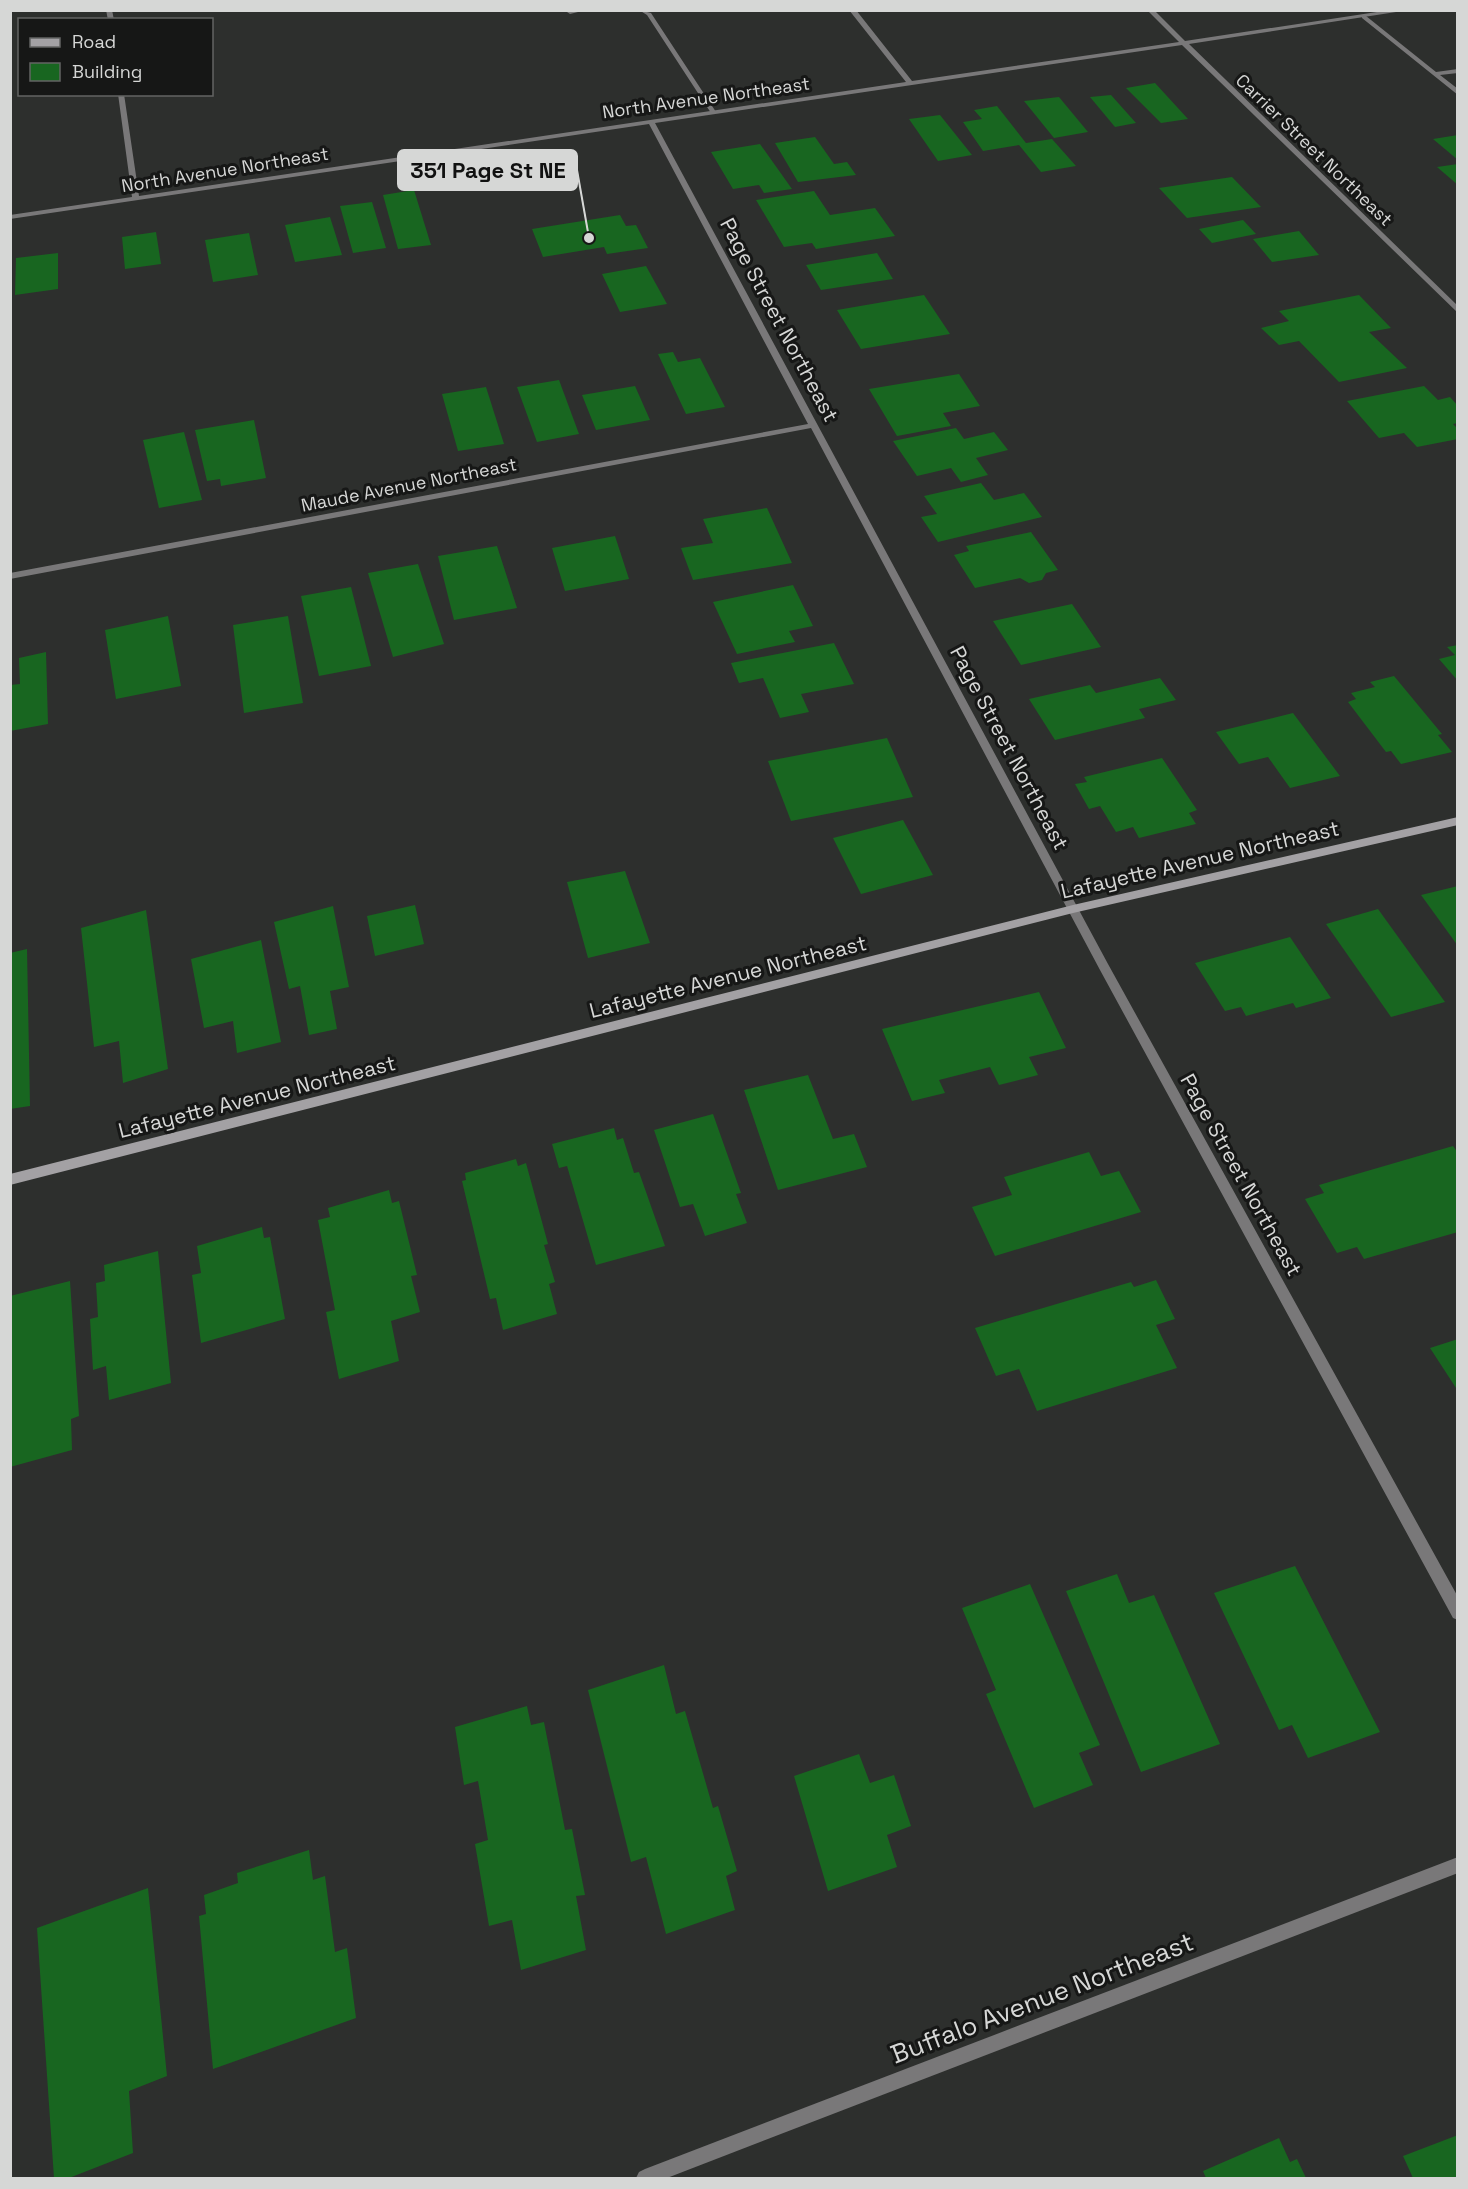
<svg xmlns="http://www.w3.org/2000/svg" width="1468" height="2189" viewBox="0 0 1468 2189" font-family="'Space Grotesk',sans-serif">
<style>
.building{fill:#186620}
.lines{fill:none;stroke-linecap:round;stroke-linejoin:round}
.lane{fill:#797879;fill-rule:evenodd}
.street{fill:#797879;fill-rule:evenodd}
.secondary{fill:#a3a1a4;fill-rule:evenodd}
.labels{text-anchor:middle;stroke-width:6;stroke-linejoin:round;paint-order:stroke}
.far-street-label{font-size:18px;fill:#d6d7d6;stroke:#161716}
.street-label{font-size:21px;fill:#d6d7d6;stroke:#161716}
.near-street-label{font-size:26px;fill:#d6d7d6;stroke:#161716}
.leader{fill:none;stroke:#d6d7d6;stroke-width:2}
.callout-dot{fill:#d6d7d6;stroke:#161716;stroke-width:2}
.callout{fill:#d6d7d6;stroke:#d6d7d6;stroke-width:2}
.callout-label{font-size:22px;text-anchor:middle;font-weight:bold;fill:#111}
</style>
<rect width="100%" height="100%" fill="#2d2f2d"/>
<!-- building -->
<g class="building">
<path d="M1155,83L1188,119L1161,123L1126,88Z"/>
<path d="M1111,95L1136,123L1115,127L1090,97Z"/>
<path d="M1059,97L1088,132L1054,138L1024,101Z"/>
<path d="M997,106L1026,143L1052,139L1076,166L1041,172L1019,145L983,151L963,122L982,119L974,110Z"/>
<path d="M940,115L972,155L938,161L909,119Z"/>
<path d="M1458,135V160L1433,139Z"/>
<path d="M815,137L834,164L847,162L856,175L798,182L775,143Z"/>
<path d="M760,144L792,189L764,193L759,185L733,189L711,152Z"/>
<path d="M1458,164V185L1437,167Z"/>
<path d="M1232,177L1261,207L1187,218L1159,188Z"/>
<path d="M414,190L431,245L398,249L383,195Z"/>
<path d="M814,191L830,215L875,208L895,236L816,249L812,243L784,247L756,200Z"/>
<path d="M372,202L386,248L353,253L340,206Z"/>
<path d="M620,215L626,226L636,225L648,248L607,254L604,247L543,257L532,229Z"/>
<path d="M330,217L342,255L295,262L285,225Z"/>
<path d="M1243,220L1256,234L1212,243L1199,229Z"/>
<path d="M1299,231L1319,255L1272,262L1253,239Z"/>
<path d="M156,232L161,264L125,269L122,237Z"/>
<path d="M249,233L258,275L213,282L205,240Z"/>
<path d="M58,253V289L15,295L16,258Z"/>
<path d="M877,253L893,279L821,290L806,265Z"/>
<path d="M646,266L667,304L620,312L602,274Z"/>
<path d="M924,295L950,334L861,349L837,310Z"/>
<path d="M1359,295L1391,328L1369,332L1407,368L1339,382L1299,341L1279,345L1261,328L1289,321L1279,311Z"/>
<path d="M673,352L678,362L700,358L725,407L686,414L658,354Z"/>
<path d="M959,374L980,406L943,413L951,426L897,436L869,389Z"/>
<path d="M559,380L579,434L537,442L517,387Z"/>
<path d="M635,386L650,420L596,430L582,395Z"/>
<path d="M1424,386L1438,400L1450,397L1458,406V423L1453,424L1458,429V439L1417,447L1404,433L1379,438L1347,401Z"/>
<path d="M486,387L504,444L458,451L442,394Z"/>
<path d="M254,420L266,478L221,486L220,479L207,481L195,430Z"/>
<path d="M956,428L964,439L994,432L1008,450L976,458L988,475L961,482L951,468L917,476L893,441Z"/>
<path d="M184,432L202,500L159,508L143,440Z"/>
<path d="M981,483L994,500L1024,493L1042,517L938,542L921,517L937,514L924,496Z"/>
<path d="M767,508L792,563L693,580L681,548L713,543L703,519Z"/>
<path d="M1031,532L1058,570L1046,573L1042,580L1029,583L1020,578L975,588L954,555L969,551L966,546Z"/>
<path d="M615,536L629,579L565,591L552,548Z"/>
<path d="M497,546L517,608L454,620L438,556Z"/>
<path d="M418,564L444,644L393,657L368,573Z"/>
<path d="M793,585L813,626L789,631L795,642L737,654L713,602Z"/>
<path d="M351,587L371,666L319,676L301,596Z"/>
<path d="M1072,604L1101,647L1021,665L993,621Z"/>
<path d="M168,616L181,686L116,699L105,630Z"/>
<path d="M288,616L303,703L244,713L233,625Z"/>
<path d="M834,643L854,684L801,694L809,712L780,718L763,678L739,683L731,663Z"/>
<path d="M1458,645V681L1439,659L1455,655L1447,647Z"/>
<path d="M46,652L48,724L10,731V685L20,684L19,658Z"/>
<path d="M1394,676L1442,734L1438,735L1452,752L1401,764L1391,751L1386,752L1348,702L1356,699L1351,693L1375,687L1370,682Z"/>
<path d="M1160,678L1176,700L1139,709L1145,718L1055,740L1029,699L1090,685L1096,693Z"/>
<path d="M1293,713L1340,776L1290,788L1268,757L1239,764L1216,732Z"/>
<path d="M887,738L913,797L791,821L768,761Z"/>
<path d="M1162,758L1197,810L1189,813L1196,824L1139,838L1133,827L1116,832L1100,806L1089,809L1075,784L1087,782L1084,777Z"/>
<path d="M903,820L933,875L861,894L833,838Z"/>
<path d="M625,871L650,943L588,958L567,882Z"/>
<path d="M1458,886V946L1421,895Z"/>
<path d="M415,905L424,944L375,956L367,916Z"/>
<path d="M333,906L349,987L330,991L337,1029L309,1035L300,986L289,989L274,922Z"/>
<path d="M1378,909L1445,1002L1391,1017L1326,924Z"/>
<path d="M146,910L168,1069L123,1083L119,1041L94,1047L81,928Z"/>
<path d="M1290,937L1331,998L1296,1008L1293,1003L1246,1016L1241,1007L1225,1011L1195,963Z"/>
<path d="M261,940L281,1042L237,1053L233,1021L204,1028L191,959Z"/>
<path d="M27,949L30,1106L10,1109V953Z"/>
<path d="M1039,992L1066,1048L1029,1057L1038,1075L999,1085L990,1067L939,1080L945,1093L912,1101L882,1029Z"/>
<path d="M808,1075L833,1139L854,1134L867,1167L778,1190L744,1090Z"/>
<path d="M713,1114L741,1193L736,1194L747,1223L705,1236L693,1204L680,1207L654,1130Z"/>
<path d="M614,1128L617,1140L623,1138L634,1173L639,1172L665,1246L596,1265L567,1166L559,1168L552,1144Z"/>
<path d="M1453,1146L1458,1153V1232L1364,1259L1357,1247L1337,1253L1305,1199L1324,1193L1319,1185Z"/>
<path d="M1089,1152L1101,1176L1119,1171L1141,1212L995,1256L972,1207L1012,1195L1004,1177Z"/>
<path d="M516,1159L518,1166L526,1163L548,1244L544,1245L555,1282L549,1284L557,1314L503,1330L496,1298L490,1299L462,1181L466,1180L465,1173Z"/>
<path d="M389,1190L392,1203L399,1201L417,1275L411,1276L420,1312L391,1321L399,1361L339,1379L326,1312L335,1310L318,1220L330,1217L328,1208Z"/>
<path d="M262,1227L264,1238L270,1237L285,1319L201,1343L192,1275L201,1273L197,1246Z"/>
<path d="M158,1251L171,1383L109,1400L106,1366L93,1370L90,1319L98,1317L96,1283L105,1281L104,1265Z"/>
<path d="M1156,1280L1175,1319L1156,1325L1177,1368L1037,1411L1019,1369L996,1376L975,1328L1131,1282L1134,1287Z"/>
<path d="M70,1281L79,1416L71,1419L72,1450L10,1467V1296Z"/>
<path d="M1458,1339V1391L1430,1348Z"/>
<path d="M1295,1566L1380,1732L1308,1758L1292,1725L1279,1730L1214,1593Z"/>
<path d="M1117,1574L1129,1603L1154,1595L1220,1744L1141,1772L1066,1591Z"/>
<path d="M1030,1584L1100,1745L1079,1753L1093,1785L1034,1808L986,1694L996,1690L962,1608Z"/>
<path d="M664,1665L676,1714L685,1711L713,1808L718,1806L737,1871L726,1876L735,1910L666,1934L646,1857L631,1862L588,1690Z"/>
<path d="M527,1706L531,1725L544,1722L565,1830L572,1829L585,1895L576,1896L586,1950L521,1970L512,1920L489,1926L475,1844L488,1840L478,1781L464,1785L455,1727Z"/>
<path d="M859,1754L870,1783L894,1775L911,1826L887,1835L897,1867L828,1891L794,1776Z"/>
<path d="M309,1850L313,1880L325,1876L335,1952L347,1948L356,2018L213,2069L199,1916L206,1914L204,1895L238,1883L237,1873Z"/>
<path d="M148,1888L167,2076L129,2091L133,2153L69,2178H54L37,1928Z"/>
<path d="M1458,2135V2178H1413L1403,2156Z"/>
<path d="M1279,2138L1290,2162L1297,2159L1306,2178H1206L1203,2171Z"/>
</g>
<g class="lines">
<!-- lane -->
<g class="lane">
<path d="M568,10H586L570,14L567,12Z"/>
<path d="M639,10L651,13L716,112L715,113H711L647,15Z"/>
<path d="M1362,16H1366L1436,72L1458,69V73L1440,75L1458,89V95L1362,18Z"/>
</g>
<!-- street -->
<g class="street">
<path d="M106,10H112L114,20H108Z"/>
<path d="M849,10H856L912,81L1179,42L1147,10H1154L1185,41L1390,10H1409L1189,44L1458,306V313L1182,45L655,123L1108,964L1458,1597V1620L1453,1618L1100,970L811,428L10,579V573L808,424L649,124L10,219V215L132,197L118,94H124L139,196L906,82Z"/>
<path d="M1458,1857V1873L667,2178H636L639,2172L645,2169Z"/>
</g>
<!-- secondary -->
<path class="secondary" d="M1458,817V825L1073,913L10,1185V1174L1073,905Z"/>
</g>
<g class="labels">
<!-- far-street labels -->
<g class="far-street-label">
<text transform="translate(706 98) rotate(-8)" y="6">North Avenue Northeast</text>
<text transform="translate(1314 150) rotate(44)" y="6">Carrier Street Northeast</text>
<text transform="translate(225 170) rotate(-9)" y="6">North Avenue Northeast</text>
<text transform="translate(409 485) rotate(-11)" y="6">Maude Avenue Northeast</text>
</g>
<!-- street labels -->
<g class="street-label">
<text transform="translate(779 320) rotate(62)" y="7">Page Street Northeast</text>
<text transform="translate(1009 748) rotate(62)" y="7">Page Street Northeast</text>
<text transform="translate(1200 860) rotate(-13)" y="7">Lafayette Avenue Northeast</text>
<text transform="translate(728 977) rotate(-14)" y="7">Lafayette Avenue Northeast</text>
<text transform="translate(257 1097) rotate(-14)" y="7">Lafayette Avenue Northeast</text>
<text transform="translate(1241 1175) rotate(61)" y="7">Page Street Northeast</text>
</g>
<!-- near-street labels -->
<g class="near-street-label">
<text transform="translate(1042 1998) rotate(-21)" y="9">Buffalo Avenue Northeast</text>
</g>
</g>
<!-- callouts -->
<path class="leader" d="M589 238L577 170"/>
<circle class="callout-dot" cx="589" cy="238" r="6"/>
<rect class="callout" x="398" y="150" width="179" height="40" rx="6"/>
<g class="callout-label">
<text x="488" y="178">351 Page St NE</text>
</g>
<!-- border -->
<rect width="1468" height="2189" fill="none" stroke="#d6d7d6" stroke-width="24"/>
<!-- legend -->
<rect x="18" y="18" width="195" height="78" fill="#161716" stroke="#636463" stroke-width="1.5"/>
<rect x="30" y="38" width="30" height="9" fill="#a3a1a4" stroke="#636463" stroke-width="1.5"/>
<text x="72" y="48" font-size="18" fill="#d6d7d6">Road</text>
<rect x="30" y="63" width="30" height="18" fill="#186620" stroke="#636463" stroke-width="1.5"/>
<text x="72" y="78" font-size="18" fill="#d6d7d6">Building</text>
</svg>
